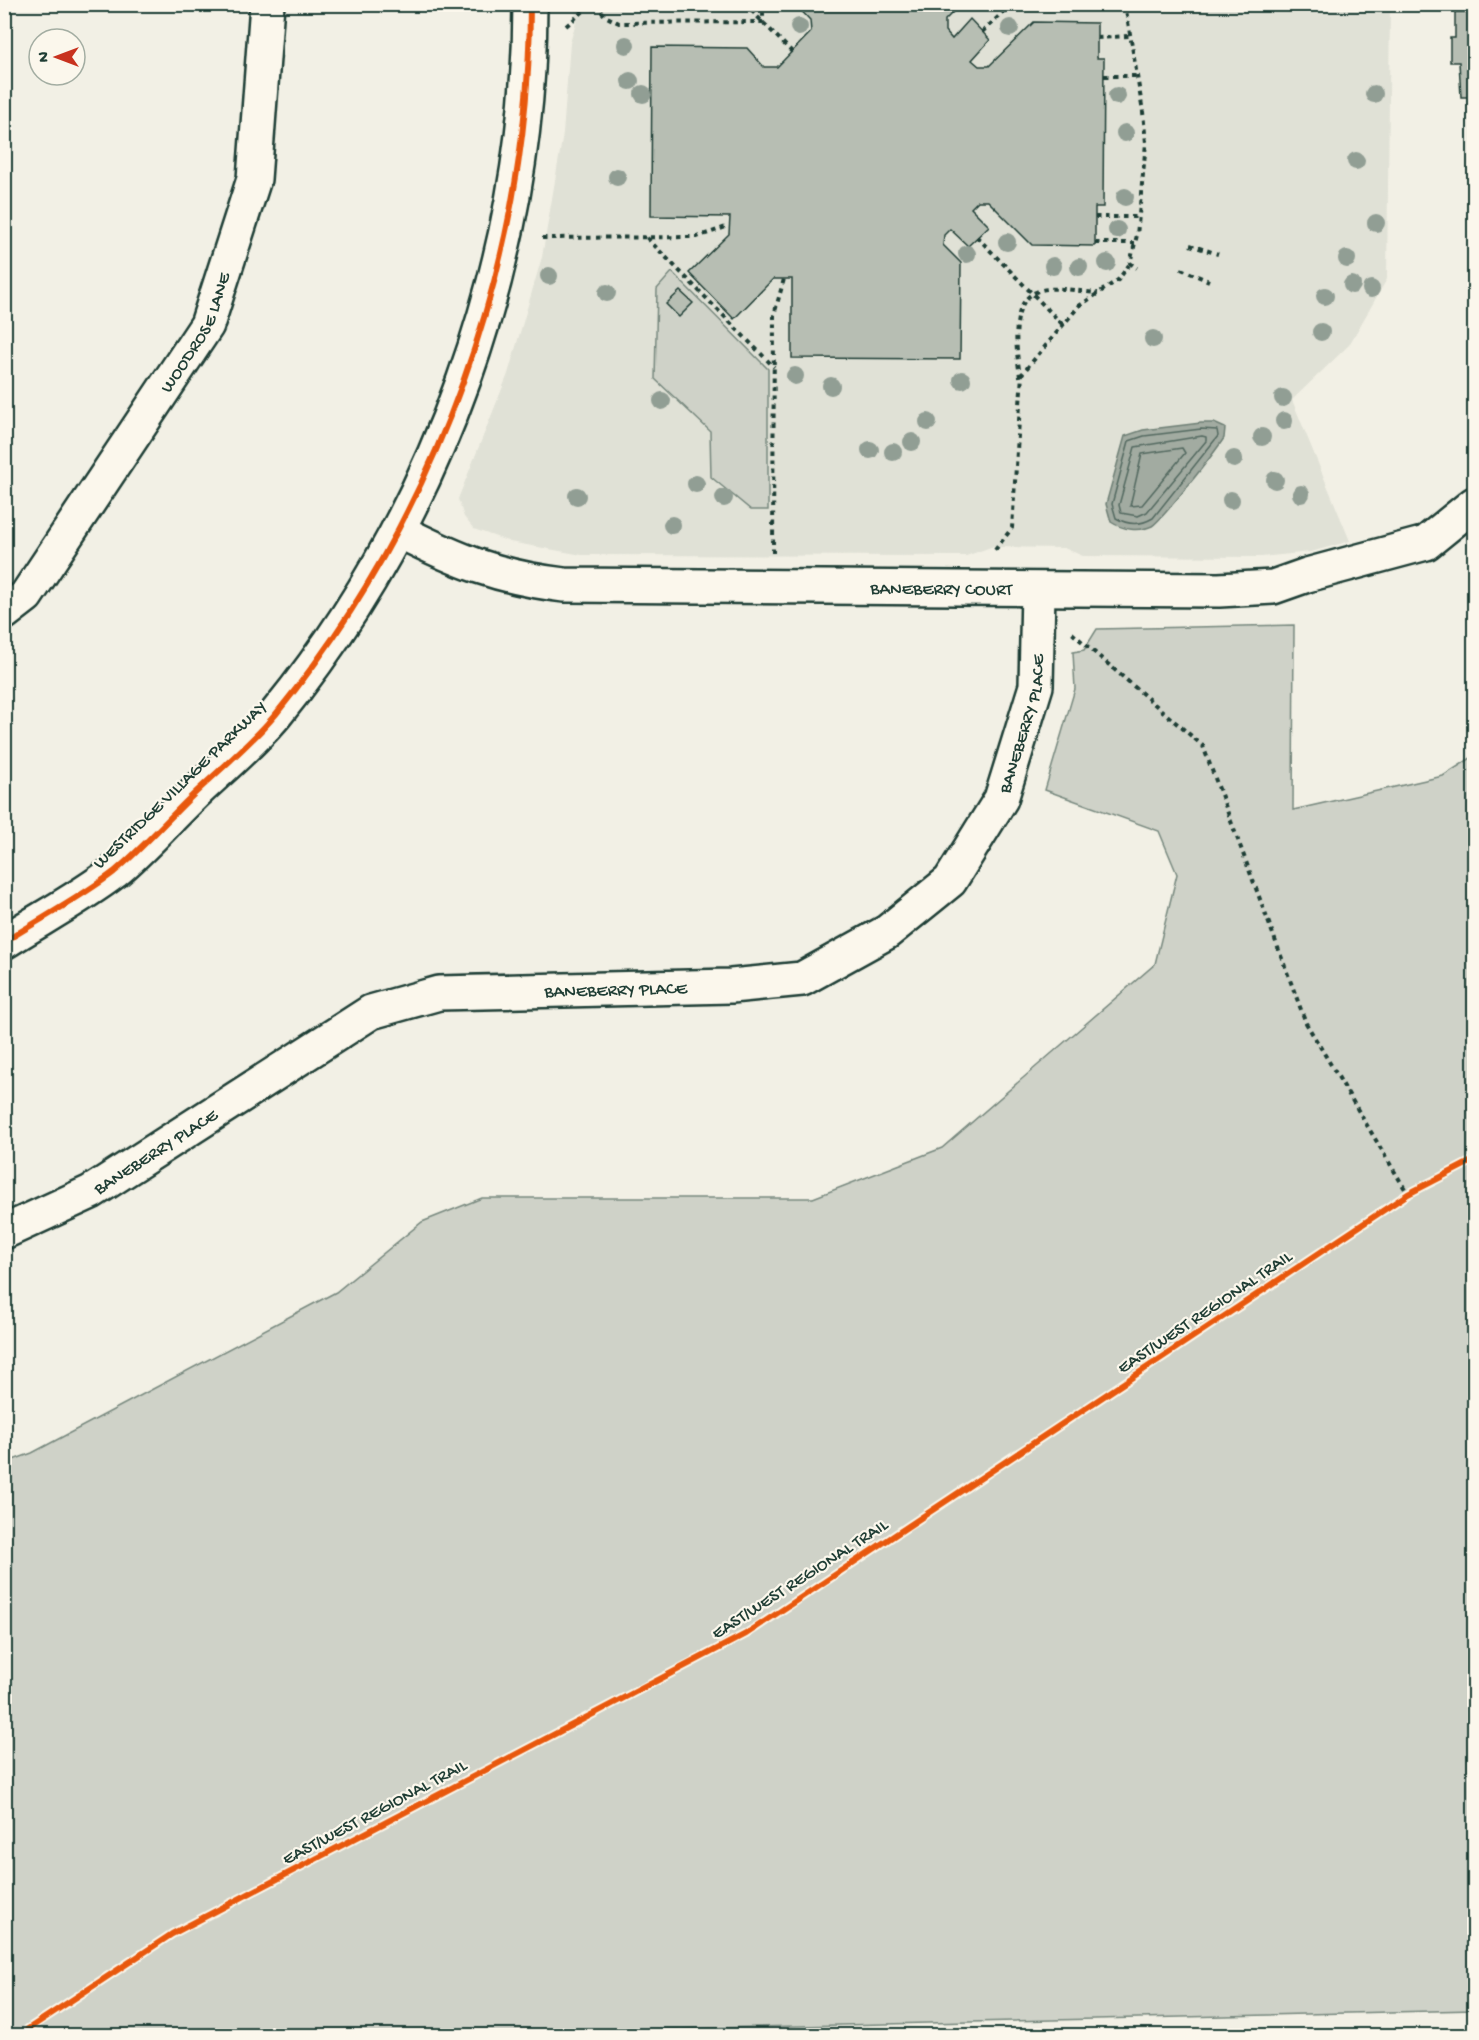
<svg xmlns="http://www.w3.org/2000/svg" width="1479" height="2040" viewBox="0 0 1479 2040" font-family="'Gochi Hand',sans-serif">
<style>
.built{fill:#e0e1d6}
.green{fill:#cfd2c8;stroke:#77887e;stroke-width:1.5}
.water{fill:#a2aba1;stroke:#6e7f75;stroke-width:1.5}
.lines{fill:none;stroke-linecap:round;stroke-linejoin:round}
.shore{stroke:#536960;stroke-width:1.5}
.building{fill:#b7beb3;stroke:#1f3d34;stroke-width:1.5}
.minor-casing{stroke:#1f3d34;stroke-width:38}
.path{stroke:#1f3d34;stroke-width:4;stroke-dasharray:4.5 4.5;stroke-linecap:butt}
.minor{stroke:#fbf7ec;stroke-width:33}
.cycleway-casing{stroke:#fbf7ec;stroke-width:10}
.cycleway{stroke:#e8590c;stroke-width:6}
.tree{fill:#919e94}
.labels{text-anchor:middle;stroke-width:4.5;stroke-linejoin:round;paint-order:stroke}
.street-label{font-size:18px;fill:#1f3d34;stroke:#fbf7ec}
</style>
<rect width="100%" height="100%" fill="#f2f0e5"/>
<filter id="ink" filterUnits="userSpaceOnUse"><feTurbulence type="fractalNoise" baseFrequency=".0167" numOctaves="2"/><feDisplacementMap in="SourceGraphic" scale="12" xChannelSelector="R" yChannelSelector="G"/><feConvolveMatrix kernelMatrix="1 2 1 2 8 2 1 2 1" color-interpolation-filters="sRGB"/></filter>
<g filter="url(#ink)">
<!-- built -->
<path class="built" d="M575,5H1390L1387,279L1349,345L1292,400L1350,541L1311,552L1261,557L1083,556L1064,548L991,547L966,556L582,555L510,542L474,529L464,517L458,499L508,374L542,257L563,134L570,43L576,22Z"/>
<!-- green -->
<g class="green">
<path d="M672,272L768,369V510H751L711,477L710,431L655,379L657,289Z"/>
<path d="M1294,625L1293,810L1443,776L1474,756V2010L420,2035H5V1463L32,1453L336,1292L422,1222L482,1198H813L942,1148L1155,964L1177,874L1159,831L1045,790L1075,689L1073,652L1084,650L1097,629Z"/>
</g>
<!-- water -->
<path class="water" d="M1201,423H1214L1225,428L1224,438C1215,452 1163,519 1152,526C1139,532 1123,530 1111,522L1106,504L1125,436L1143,430Z"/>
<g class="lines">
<!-- shore -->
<g class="shore">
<path d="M1201,429L1217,430L1218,436L1153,518C1141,525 1128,525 1116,518L1112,504L1129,441L1144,436Z"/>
<path d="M1202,436L1206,437V441L1147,512L1138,516L1121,513L1119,505L1135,447Z"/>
<path d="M1182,448L1185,453L1142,505L1130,506L1142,454Z"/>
</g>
</g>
<!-- building -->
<g class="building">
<path d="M795,4H961L945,20V31L952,39L970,19L990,40L972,60L979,66H989L1034,22L1097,23V58H1104L1103,207H1095V246L1032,245L988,201H978L971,208L989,226L968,246L950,229L944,235L943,245L961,263L960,359L792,358V279H773L734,319L689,273L729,234L730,217L651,216L652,47L747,48L764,67H777L811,32L810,20Z"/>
<path d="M1455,12H1474V97H1461L1459,62H1450V38H1455Z"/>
<path d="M680,291L693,303L679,317L666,304Z"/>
</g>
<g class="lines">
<!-- minor casing -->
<g class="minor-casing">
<g id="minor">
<path id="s1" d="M399,531C459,561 497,577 564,585L1219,590L1273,587L1307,575L1426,543L1474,504"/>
<path id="s2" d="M4,613L26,596L207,325L254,179L267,4"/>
<path d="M4,942C40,919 80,898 114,872C141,850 166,821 191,797C219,770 251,744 276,714C437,517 530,259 530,4"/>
<path id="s3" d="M4,1232L91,1192L371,1012L439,993L731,986L802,979L887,932L950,881L1001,799L1036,686L1038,590"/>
</g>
</g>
<!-- path -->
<g class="path">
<path d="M596,4L605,16L619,23L763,22V4"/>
<path d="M745,4L792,52"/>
<path d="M1019,4H1077"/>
<path d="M1125,4L1143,112L1146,143L1137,235L1130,263L1137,268"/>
<path d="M566,26L592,4"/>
<path d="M982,32L1012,4"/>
<path d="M1097,38L1129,36"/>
<path d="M1104,76H1138"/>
<path d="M1095,217H1138"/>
<path d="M977,237L1063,325"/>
<path d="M542,238L697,237L729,226"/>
<path d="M647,238L774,367"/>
<path d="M1095,243H1135"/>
<path d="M1190,245L1218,254"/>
<path d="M1181,269L1209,281"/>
<path d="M1020,377C1017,353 1007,297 1042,290C1059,286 1081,292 1098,293"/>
<path d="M995,550L1012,528L1022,374L1079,306L1118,280L1129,265"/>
<path d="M773,553L774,315L784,279"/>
<path d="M1072,633L1203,746L1306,1023L1408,1194"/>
</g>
<!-- minor -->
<use href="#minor" class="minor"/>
<!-- cycleway casing -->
<g class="cycleway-casing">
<g id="cycleway">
<path d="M4,942C40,919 80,898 114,872C141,850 166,821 191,797C219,770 251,744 276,714C437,517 530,259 530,4"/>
<path d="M22,2036L28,2029L172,1934L746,1634L1408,1194L1474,1160"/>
</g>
</g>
<!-- cycleway -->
<use href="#cycleway" class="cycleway"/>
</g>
<!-- trees -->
<g class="tree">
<circle cx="799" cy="27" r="9"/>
<circle cx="1010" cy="28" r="9"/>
<circle cx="626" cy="45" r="9"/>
<circle cx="630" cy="81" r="9"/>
<circle cx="643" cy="94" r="9"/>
<circle cx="1374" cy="94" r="9"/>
<circle cx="1117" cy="96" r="9"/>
<circle cx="1125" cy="133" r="9"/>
<circle cx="1356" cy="161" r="9"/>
<circle cx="617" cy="177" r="9"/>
<circle cx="1125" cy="197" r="9"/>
<circle cx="1376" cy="223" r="9"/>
<circle cx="1117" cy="230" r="9"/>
<circle cx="1007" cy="242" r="9"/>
<circle cx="967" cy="254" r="9"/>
<circle cx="1347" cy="259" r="9"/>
<circle cx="1107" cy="263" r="9"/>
<circle cx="1053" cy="266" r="9"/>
<circle cx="1079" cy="267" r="9"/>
<circle cx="549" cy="276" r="9"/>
<circle cx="1352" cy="285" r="9"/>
<circle cx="1371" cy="289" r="9"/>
<circle cx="607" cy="293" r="9"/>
<circle cx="1325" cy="296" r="9"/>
<circle cx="1321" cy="332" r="9"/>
<circle cx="1153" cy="339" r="9"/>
<circle cx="795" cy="376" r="9"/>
<circle cx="962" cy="380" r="9"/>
<circle cx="831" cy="386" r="9"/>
<circle cx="1283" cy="398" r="9"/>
<circle cx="662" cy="401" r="9"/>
<circle cx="1284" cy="421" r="9"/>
<circle cx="928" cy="422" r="9"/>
<circle cx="1262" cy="437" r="9"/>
<circle cx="912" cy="442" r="9"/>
<circle cx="870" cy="450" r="9"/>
<circle cx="893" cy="452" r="9"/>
<circle cx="1234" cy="459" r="9"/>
<circle cx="1275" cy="480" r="9"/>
<circle cx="696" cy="484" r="9"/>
<circle cx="1301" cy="494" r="9"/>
<circle cx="577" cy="496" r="9"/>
<circle cx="724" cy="498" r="9"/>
<circle cx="1231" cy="500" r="9"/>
<circle cx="672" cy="525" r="9"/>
</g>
</g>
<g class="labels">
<!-- street labels -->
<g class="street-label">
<text dy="6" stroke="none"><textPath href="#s2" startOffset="342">WOODROSE LANE</textPath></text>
<text dy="6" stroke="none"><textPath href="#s1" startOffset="552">BANEBERRY COURT</textPath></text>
<text dy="6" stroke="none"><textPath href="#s3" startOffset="1216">BANEBERRY PLACE</textPath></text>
<text transform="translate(179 784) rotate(-44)" y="6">WESTRIDGE VILLAGE PARKWAY</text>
<text dy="6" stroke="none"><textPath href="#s3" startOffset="676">BANEBERRY PLACE</textPath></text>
<text dy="6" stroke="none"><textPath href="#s3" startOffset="172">BANEBERRY PLACE</textPath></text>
<text transform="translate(1204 1311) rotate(-34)" y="6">EAST/WEST REGIONAL TRAIL</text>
<text transform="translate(799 1578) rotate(-33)" y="6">EAST/WEST REGIONAL TRAIL</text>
<text transform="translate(374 1811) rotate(-28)" y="6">EAST/WEST REGIONAL TRAIL</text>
</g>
</g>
<!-- margin -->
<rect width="1479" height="2040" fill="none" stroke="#fbf7ec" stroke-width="24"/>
<rect x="12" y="12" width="1455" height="2016" fill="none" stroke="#1f3d34" stroke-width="2" filter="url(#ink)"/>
<!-- north arrow -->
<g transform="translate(57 57) rotate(270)"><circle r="28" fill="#fbf7ec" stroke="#a3ada2" stroke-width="1.5"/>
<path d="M0-4.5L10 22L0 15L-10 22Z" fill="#c8321e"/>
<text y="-9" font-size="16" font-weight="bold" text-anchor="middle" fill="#1f3d34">N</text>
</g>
</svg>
